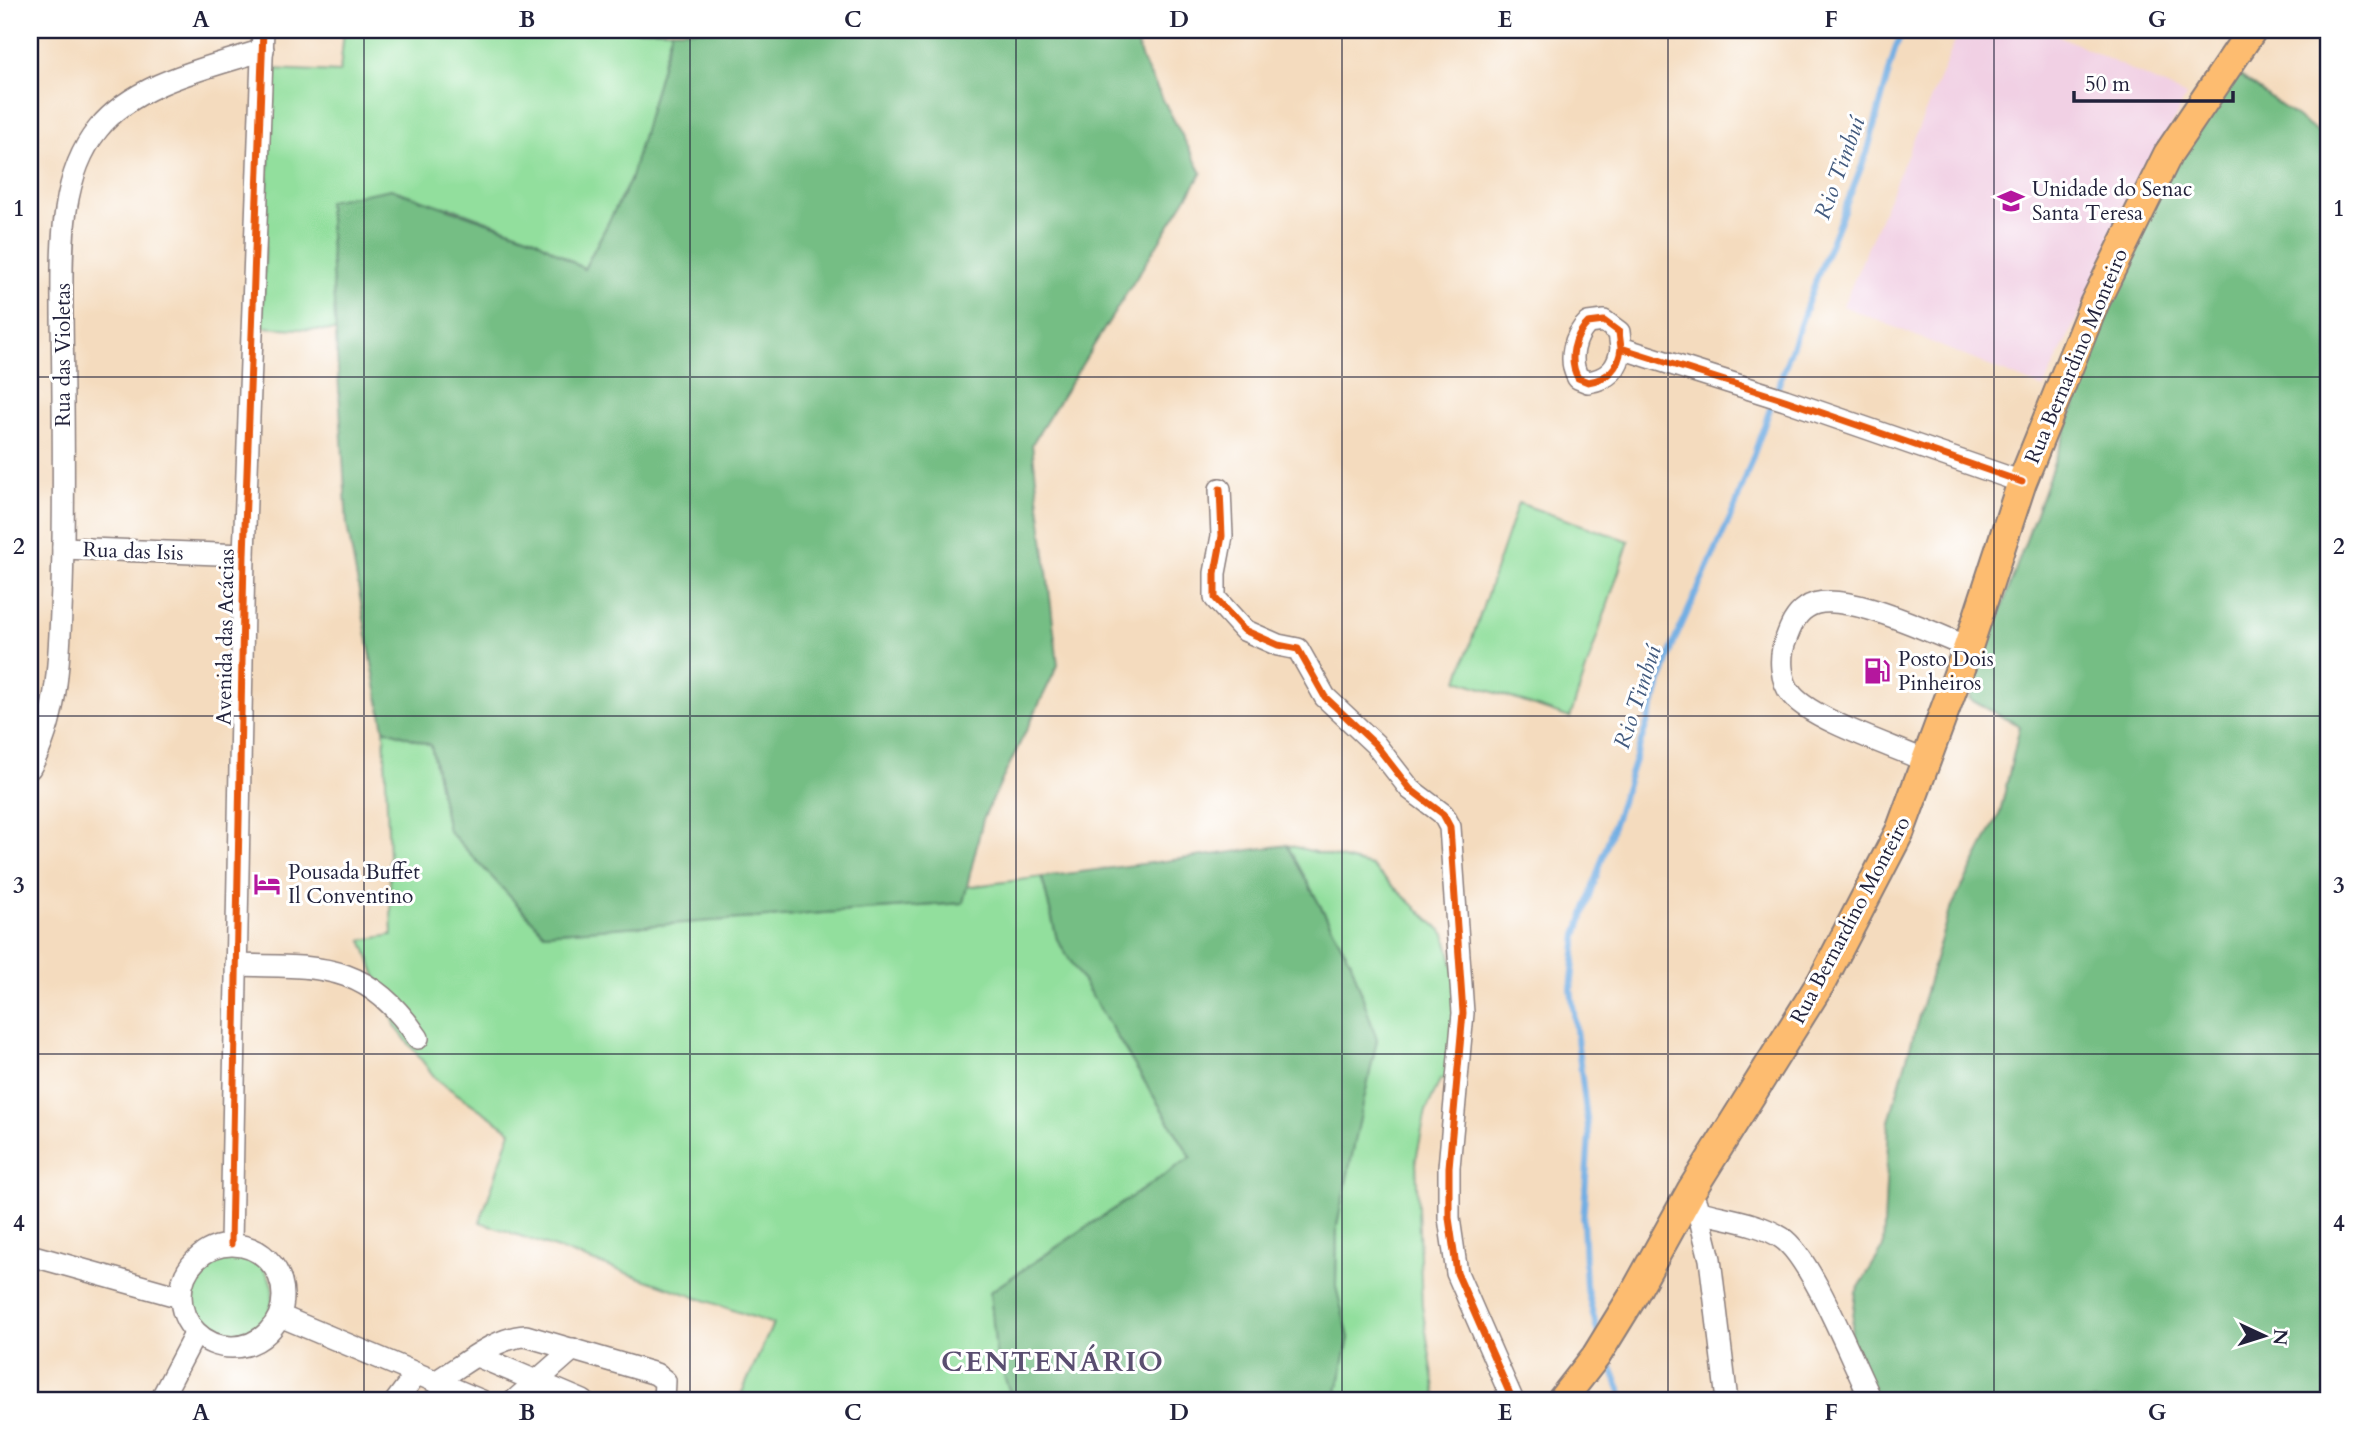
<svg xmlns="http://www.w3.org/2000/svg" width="2358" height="1431" viewBox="0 0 2358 1431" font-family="Cardo,serif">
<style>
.built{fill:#f1d0e4}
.green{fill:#92df9d;stroke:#5a806c;stroke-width:2}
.forest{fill:#75be84;stroke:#4c7060;stroke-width:2}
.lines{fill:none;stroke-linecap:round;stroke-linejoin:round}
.stream{stroke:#72aee3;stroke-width:6}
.minor-casing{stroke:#8b7e7c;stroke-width:24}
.major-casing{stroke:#8b7e7c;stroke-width:32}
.minor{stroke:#fff;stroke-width:21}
.major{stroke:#fdbc6f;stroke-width:28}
.cycleway-casing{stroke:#fff;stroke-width:11}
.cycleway{stroke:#e8590c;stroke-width:7}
.grid{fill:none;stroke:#22223b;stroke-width:2;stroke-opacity:0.55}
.labels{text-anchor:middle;stroke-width:6;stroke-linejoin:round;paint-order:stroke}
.poi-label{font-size:21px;fill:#22223b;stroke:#fff;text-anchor:start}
.street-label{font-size:21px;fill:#22223b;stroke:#fff}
.water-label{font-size:23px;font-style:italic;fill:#425a7e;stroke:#fff}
.district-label{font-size:28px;font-weight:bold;letter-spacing:2px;fill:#5a4e70;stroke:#fff}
.neatline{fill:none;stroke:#22223b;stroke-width:2.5}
.grid-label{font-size:23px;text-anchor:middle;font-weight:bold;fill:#22223b}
</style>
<rect width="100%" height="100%" fill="#fff"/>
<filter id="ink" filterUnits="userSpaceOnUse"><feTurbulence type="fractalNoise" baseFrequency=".0143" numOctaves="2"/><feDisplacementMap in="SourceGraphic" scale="14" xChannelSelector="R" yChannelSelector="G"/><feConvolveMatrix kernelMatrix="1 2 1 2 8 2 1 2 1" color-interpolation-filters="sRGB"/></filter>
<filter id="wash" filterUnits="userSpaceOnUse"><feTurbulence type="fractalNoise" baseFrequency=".00686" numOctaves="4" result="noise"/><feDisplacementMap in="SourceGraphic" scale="28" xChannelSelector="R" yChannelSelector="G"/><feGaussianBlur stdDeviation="1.57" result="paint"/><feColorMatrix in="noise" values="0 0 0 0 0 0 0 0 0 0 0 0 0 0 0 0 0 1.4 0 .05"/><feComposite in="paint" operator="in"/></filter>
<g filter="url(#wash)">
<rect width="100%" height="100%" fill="#f4dbbe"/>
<!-- built -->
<path class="built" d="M1960,30H2047L2186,96L2043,388L1843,306Z"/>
<!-- green -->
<g class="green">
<path d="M344,30H672L630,181L584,269L533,238L450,207L328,201L336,331L262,327L272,69L340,72Z"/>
<path d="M1518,503L1629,541L1570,718L1458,680Z"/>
<path d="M384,729L431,745L448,830L544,933L962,903L967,887L1042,877L1057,939L1191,1157L990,1292L996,1353L1013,1401H738L773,1324L480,1222L511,1131L437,1080L396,1027L362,940L392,935Z"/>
<path d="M1287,845L1371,866L1445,934L1462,999V1075L1440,1080L1426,1111L1416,1160L1422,1306L1437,1401H1335L1349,1338L1336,1287L1337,1225L1352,1150L1351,962Z"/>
<circle cx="231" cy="1295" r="42"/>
</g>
<!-- forest -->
<g class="forest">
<path d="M672,30H1133L1142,60L1202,173L1032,444L1058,665L983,819L963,903L544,933L448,830L431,745L384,729L347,525L328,201L391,189L533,238L584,269L630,181Z"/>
<path d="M2235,72L2328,140V1401H1843L1856,1292L1883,1248L1889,1121L1948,914L2000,813L2020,726L1969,699L2132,246L2167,177Z"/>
<path d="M1287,845L1351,962L1377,1040L1337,1225L1336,1287L1349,1338L1335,1401H1013L996,1353L990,1292L1191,1157L1057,939L1042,877Z"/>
</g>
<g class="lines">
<!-- stream -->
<g class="stream">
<path d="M1599,1338L1586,1286L1583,1221L1589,1136L1571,989L1577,935L1674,642L1735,507L1816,280L1867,153L1896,46L1904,30"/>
<path d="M1606,1355L1625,1401"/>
</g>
</g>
</g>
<g filter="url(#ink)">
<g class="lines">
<!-- minor casing -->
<g class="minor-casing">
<g id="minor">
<path d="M1621,348C1619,368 1608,379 1588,382L1578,378C1568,360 1574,336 1588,323L1604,321L1619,332L1621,348L1785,400L2022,482"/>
<path d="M1220,489L1222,536L1215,573V598L1244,630L1278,645L1298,649L1325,697L1375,744L1410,789L1443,814L1450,827L1463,1013L1449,1167V1218L1457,1273L1513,1401"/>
<path d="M63,548L244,555"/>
<path d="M1926,761C1893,746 1813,720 1792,695C1780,681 1779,655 1786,639C1790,628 1795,615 1806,608C1836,585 1934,634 1968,647"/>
<path d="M30,768C61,714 59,648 62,588C65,496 63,404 62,313C62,254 58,178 98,129C136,82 208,68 263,50"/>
<path d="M236,965C320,967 366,961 418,1038"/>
<path d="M1696,1203L1710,1259L1727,1401"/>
<path d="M1700,1212C1726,1219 1760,1223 1782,1238C1812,1258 1853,1364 1872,1401"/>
<path d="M231,1244L244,555L263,30"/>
<circle cx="232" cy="1296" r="51"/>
<path d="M30,1255L180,1297"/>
<path d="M280,1316L482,1401"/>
<path d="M477,1356L583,1401"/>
<path d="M435,1382C462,1366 495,1337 526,1336L656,1374L665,1381L664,1401"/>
<path d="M160,1401L195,1334"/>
<path d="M396,1401L416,1374"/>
<path d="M514,1401L573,1349"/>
</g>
</g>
<!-- major casing -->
<g class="major-casing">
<path id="major" d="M1561,1401L1596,1356L1633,1296L1691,1191L1822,981L1900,831L1968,647L2022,482L2094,304L2168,154L2252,30"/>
</g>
<!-- minor -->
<use href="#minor" class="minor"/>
<!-- major -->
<use href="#major" class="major"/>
<!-- cycleway casing -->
<g class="cycleway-casing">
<g id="cycleway">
<path d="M1621,348C1619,368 1608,379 1588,382L1578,378C1568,360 1574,336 1588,323L1604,321L1619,332L1621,348L1785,400L2022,482"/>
<path d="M1220,489L1222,536L1215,573V598L1244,630L1278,645L1298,649L1325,697L1375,744L1410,789L1443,814L1450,827L1463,1013L1449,1167V1218L1457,1273L1513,1401"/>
<path d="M231,1244L244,555L263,30"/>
</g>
</g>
<!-- cycleway -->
<use href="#cycleway" class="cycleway"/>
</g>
</g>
<!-- grid -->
<path class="grid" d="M364,30V1401M690,30V1401M1016,30V1401M1342,30V1401M1668,30V1401M1994,30V1401M30,377H2328M30,716H2328M30,1054H2328"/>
<!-- icons -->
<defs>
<g id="school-bare" transform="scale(2.1)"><path d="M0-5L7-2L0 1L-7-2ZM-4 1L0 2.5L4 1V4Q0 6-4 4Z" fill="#b5179e" stroke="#fff" stroke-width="2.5" paint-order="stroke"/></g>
<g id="fuel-bare" transform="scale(2.1)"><path d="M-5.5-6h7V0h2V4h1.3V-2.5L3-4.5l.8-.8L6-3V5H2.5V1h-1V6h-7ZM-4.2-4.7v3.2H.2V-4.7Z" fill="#b5179e" stroke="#fff" stroke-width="2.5" paint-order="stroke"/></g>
<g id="hotel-bare" transform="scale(2.1)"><path d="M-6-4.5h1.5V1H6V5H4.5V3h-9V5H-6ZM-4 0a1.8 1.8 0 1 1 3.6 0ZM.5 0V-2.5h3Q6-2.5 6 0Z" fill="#b5179e" stroke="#fff" stroke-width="2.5" paint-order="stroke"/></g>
</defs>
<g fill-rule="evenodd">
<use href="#school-bare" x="2011" y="201"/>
<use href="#fuel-bare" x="1877" y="671"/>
<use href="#hotel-bare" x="267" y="884"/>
</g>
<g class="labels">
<!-- poi labels -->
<g class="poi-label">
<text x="2032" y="196">Unidade do Senac<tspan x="2032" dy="24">Santa Teresa</tspan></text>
<text x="1898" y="666">Posto Dois<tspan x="1898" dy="24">Pinheiros</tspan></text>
<text x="288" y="879">Pousada Buffet<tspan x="288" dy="24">Il Conventino</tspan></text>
</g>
<!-- street labels -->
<g class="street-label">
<text transform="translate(63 355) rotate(-90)" y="7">Rua das Violetas</text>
<text transform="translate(2076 356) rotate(-67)" y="7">Rua Bernardino Monteiro</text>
<text transform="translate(133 551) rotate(2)" y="7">Rua das Isis</text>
<text transform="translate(225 637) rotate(-89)" y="7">Avenida das Acácias</text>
<text transform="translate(1850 920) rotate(-62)" y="7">Rua Bernardino Monteiro</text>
</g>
<!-- water labels -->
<g class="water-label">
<text transform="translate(1839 168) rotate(-70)" y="8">Rio Timbuí</text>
<text transform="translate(1637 697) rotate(-72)" y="8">Rio Timbuí</text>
</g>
<!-- district labels -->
<g class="district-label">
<text x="1053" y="1371">CENTENÁRIO</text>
</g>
</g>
<!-- margin -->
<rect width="2358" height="1431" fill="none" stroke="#fff" stroke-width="77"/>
<!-- north arrow -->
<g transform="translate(2264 1336) rotate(94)" stroke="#ffffff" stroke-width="5" paint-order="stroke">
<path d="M0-5L12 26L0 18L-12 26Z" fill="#22223b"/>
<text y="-10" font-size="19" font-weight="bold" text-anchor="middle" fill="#22223b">N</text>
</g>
<!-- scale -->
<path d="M2074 91v10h159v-10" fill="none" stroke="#22223b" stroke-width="3.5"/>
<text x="2085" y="91" font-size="21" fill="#22223b" stroke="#ffffff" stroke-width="5" paint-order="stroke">50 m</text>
<rect x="38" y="38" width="2282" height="1354" class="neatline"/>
<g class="grid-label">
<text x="201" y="27">A</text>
<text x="527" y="27">B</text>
<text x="853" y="27">C</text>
<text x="1179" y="27">D</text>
<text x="1505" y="27">E</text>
<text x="1831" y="27">F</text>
<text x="2157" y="27">G</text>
<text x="19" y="216">1</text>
<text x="2339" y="216">1</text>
<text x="19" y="554">2</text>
<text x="2339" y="554">2</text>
<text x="19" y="893">3</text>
<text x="2339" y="893">3</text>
<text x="19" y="1231">4</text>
<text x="2339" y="1231">4</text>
<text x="201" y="1420">A</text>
<text x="527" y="1420">B</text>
<text x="853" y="1420">C</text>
<text x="1179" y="1420">D</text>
<text x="1505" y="1420">E</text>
<text x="1831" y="1420">F</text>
<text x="2157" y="1420">G</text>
</g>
</svg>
